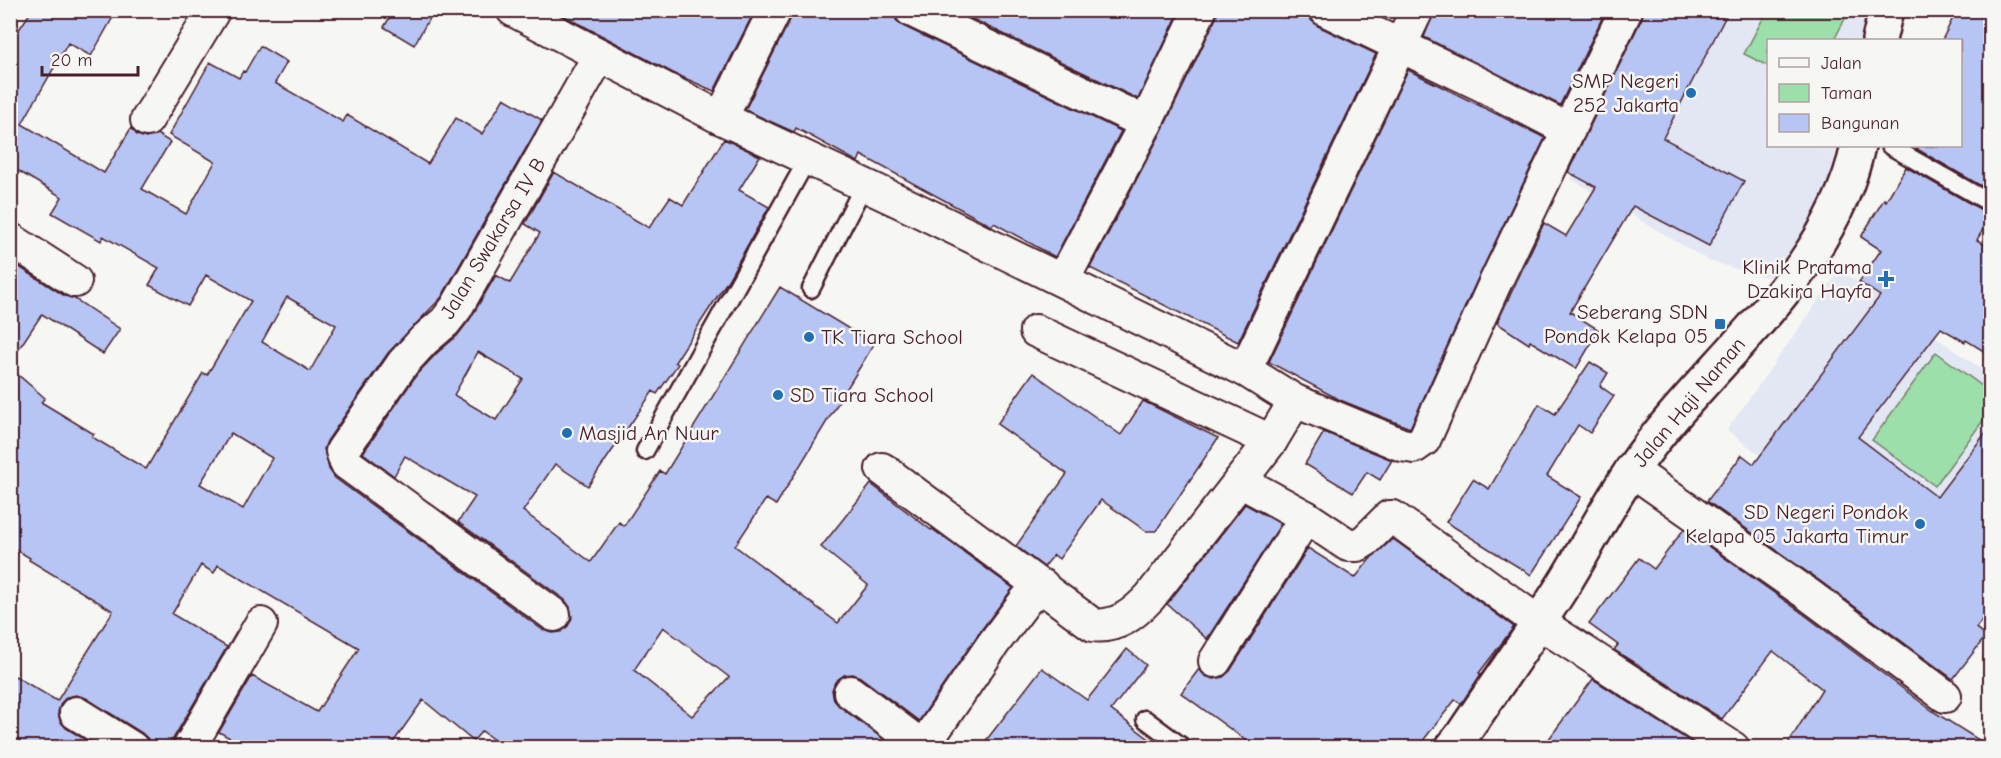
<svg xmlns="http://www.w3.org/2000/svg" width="2001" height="758" viewBox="0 0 2001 758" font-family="'Comic Neue',sans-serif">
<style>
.built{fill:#e3e7f3}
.green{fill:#9ddfaa;stroke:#747f6a;stroke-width:1.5}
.building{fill:#b7c5f5;stroke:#4a1f2b;stroke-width:1.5;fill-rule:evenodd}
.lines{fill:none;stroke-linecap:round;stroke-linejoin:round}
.service-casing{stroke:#4a1f2b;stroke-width:21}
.minor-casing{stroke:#4a1f2b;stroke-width:36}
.tertiary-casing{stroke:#4a1f2b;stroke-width:38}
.service{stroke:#f6f6f2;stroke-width:16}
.minor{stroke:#f6f6f2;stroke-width:32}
.tertiary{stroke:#f6f6f2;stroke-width:33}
.poi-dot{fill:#1f6fb2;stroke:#f6f6f2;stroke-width:2}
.labels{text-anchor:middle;stroke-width:5;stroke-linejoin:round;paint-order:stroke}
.poi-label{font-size:21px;fill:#4a1f2b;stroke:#f6f6f2;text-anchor:end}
.street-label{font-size:21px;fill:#4a1f2b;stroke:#f6f6f2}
</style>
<rect width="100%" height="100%" fill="#f6f6f2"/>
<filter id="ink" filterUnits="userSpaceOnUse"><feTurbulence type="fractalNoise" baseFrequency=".0167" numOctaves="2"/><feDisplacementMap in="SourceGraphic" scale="12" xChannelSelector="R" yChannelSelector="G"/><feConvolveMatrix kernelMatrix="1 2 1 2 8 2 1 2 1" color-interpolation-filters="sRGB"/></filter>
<g filter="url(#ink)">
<!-- built -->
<g class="built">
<path d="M1654,11H1869L1862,40H1768V146H1837L1815,235L1795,278L1761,276L1709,261L1571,179Z"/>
<path d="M1840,270L1990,375V617L1983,627L1727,430Z"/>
</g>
<!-- green -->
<g class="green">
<path d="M1767,11V10L1849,11L1834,40H1768V66L1744,54Z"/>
<path d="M1936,352L1990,392V411L1935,486L1872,440Z"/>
</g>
<!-- building -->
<g class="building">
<path d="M32,10H117L91,56L68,43L22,124L104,173L131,128L137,135L146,138L157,134L170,142L142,189L186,214L215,162L169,135L210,62L239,78L243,71L245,72L260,46L287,62L275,83L343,122L347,115L428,164L456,118L482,134L504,98L542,120L441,298L388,353L327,441L324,449L329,469L335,478L543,630L553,633L561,632L568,626L572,618L570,607L565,600L458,522L475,497L405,456L394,476L363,453L417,374L437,353L457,336L470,319L496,275L510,283L540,233L525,224L554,172L649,228L670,197L683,205L724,139L760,156L739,190L769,207L728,280L675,362L678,364L657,394L653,391L588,486L555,464L523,511L591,562L619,522L624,526L660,471L665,474L780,287L874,344L776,505L766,499L735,546L838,623L868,585L821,547L871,484L931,530L932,529L1013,588L979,633L919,721L860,677L853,674L844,675L835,682L832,690L834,700L839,706L894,747H503L482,731L473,741L423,700L390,747H246L219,732L252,676L317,712L359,648L218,565L214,573L201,565L172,614L227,647L173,739L171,747H150L148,739L142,733L86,698L76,695L67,697L61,703L58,712L60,721L66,728L97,747H10V673L57,701L113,611L29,560L30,558L10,546V368L45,398L41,402L94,434L92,437L146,469L203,373L207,375L251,301L206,275L188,306L149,285L159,268L103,236L101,241L52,213L62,197L10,166V43ZM287,297L336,325L310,371L262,342ZM478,352L523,379L496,420L454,395ZM231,433L272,458L243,509L200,484ZM663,627L729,677L692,716L634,670Z"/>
<path d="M394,10H434L414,45L384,27Z"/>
<path d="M553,10H755L714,91L673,73Z"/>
<path d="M793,10H893L896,20L903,26L1121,131L1055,257L994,223L992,226L988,224L861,155L858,162L796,128L794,132L745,110L791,18Z"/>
<path d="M954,10H1180L1138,99Z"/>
<path d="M1218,10H1308L1311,20L1318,26L1376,54L1238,342L1090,268L1162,131L1216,18Z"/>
<path d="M1435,10H1606L1560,105L1424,37Z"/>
<path d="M1644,10H1729L1663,138L1744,181L1709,246L1633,206L1570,312L1599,330L1576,369L1530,341L1529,344L1497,323L1544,223L1566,236L1596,187L1568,172L1642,18Z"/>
<path d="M1957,10H1990V191L1917,149L1919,146H1960V40H1942Z"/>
<path d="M1408,70L1545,138L1479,276L1410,428L1340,400L1269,362Z"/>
<path d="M1906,167L1985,212L1990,213V217L1977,240L1990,248V355L1966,340L1965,342L1941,328L1858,437L1937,497L1990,427V609L1976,628L1986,636L1953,679L1820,581L1707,501L1742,455L1754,464L1880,296L1859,282L1881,250L1861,237L1884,199L1886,201Z"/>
<path d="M10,261L65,296L75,299L120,329L103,354L42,314L10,362Z"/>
<path d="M1590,362L1608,373L1600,386L1614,396L1590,433L1578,425L1547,476L1581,497L1531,575L1446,522L1473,479L1489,489L1539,404L1555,414Z"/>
<path d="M1033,373L1121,435L1143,401L1218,438L1156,531H1146L1101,500L1059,559L1054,555L1044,567L1016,546L1067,474L997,424Z"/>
<path d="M1324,432L1392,460L1380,480L1367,472L1353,493L1305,464Z"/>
<path d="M1245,504L1281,524L1207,639L1167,604Z"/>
<path d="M1684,529L1798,610L1934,712L1990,747H1786L1822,689L1773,651L1722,719L1614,650L1618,645L1589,624L1639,558L1654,569Z"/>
<path d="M1393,539L1514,627L1479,673L1481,674L1461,704L1455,700L1418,747H1255L1181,693L1199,669L1205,676L1214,679L1223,677L1230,671L1308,548L1355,578L1371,558Z"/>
<path d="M1127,649L1146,665L1111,710L1160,747H981L1042,668L1087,700Z"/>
<path d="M1593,679L1699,747H1543Z"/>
</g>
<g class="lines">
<!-- service casing -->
<g class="service-casing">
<g id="service">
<path d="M1890,146L1990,203"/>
<path d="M811,289L864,185"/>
<path d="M645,451L807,160"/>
<path d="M1145,719L1184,748"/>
</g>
</g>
<!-- minor casing -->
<g class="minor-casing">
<g id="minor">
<path d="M513,10L721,118L903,203L1245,370L1295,401L1402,445L1414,447L1424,440L1495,283L1626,10"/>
<path d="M911,10L1146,123"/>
<path d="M1326,10L1480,84L1569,130"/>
<path d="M721,118L775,10"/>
<path d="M147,120L214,10"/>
<path d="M10,239L75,281"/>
<path d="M1063,280L1146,123L1200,10"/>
<path d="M1036,331L1271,441"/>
<path d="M1245,370L1417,10"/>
<path d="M882,469L1093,625C1117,628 1134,614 1150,597L1271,441L1295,401"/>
<path d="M1631,470L1809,595L1945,696"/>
<path d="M1240,481L1306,517L1348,545H1358L1366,540L1389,517H1393L1538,622L1733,748"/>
<path d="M554,615L346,463L342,451L403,363L424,340L445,322L456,308L599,56"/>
<path d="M1215,661L1306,517"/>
<path d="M850,692L923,747"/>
<path d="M76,713L132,748"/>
<path d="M189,748L261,624"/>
<path d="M922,748L993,644L1026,600L1043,586"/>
</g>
</g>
<!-- tertiary casing -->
<g class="tertiary-casing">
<g id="tertiary">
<path d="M1879,40L1886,10"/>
<path d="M1452,748L1463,734C1498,682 1534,632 1567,579C1589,543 1608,505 1632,470C1705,362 1829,280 1858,146"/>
</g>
</g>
<!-- service -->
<use href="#service" class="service"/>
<!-- minor -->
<use href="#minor" class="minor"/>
<!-- tertiary -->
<use href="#tertiary" class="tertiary"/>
</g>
</g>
<!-- markers -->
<g class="poi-dot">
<circle cx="1691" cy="93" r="6"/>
<path d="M1883 270h6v6h6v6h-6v6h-6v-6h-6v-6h6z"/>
<rect x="1714" y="318" width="12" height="12" rx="3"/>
<circle cx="809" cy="337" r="6"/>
<circle cx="778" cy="395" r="6"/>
<circle cx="567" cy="433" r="6"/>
<circle cx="1920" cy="524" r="6"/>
</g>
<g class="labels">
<!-- poi labels -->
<g class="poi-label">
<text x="1679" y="88">SMP Negeri<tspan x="1679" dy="24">252 Jakarta</tspan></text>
<text x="1872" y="274">Klinik Pratama<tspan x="1872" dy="24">Dzakira Hayfa</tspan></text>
<text x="1708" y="319">Seberang SDN<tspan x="1708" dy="24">Pondok Kelapa 05</tspan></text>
<text x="821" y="344" text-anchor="start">TK Tiara School</text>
<text x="790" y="402" text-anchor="start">SD Tiara School</text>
<text x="579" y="440" text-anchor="start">Masjid An Nuur</text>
<text x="1908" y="519">SD Negeri Pondok<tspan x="1908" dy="24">Kelapa 05 Jakarta Timur</tspan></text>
</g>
<!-- street labels -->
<g class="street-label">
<text transform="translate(493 238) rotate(-59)" y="7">Jalan Swakarsa IV B</text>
<text transform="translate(1689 402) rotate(-50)" y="7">Jalan Haji Naman</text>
</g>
</g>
<!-- margin -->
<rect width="2001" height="758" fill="none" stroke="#f6f6f2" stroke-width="36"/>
<rect x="18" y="18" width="1965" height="722" fill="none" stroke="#4a1f2b" stroke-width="2" filter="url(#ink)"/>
<!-- legend -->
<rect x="1767" y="39" width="195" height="108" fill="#f6f6f2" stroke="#b1a0a2" stroke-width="1.5"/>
<rect x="1779" y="58" width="30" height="9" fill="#f6f6f2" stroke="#b1a0a2" stroke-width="1.5"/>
<text x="1821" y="69" font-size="18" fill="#4a1f2b">Jalan</text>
<rect x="1779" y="84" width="30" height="18" fill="#9ddfaa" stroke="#b1a0a2" stroke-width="1.5"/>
<text x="1821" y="99" font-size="18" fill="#4a1f2b">Taman</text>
<rect x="1779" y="114" width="30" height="18" fill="#b7c5f5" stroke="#b1a0a2" stroke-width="1.5"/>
<text x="1821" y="129" font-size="18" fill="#4a1f2b">Bangunan</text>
<!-- scale -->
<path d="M42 66v9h96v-9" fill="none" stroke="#4a1f2b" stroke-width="3"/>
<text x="51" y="66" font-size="18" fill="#4a1f2b" stroke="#f6f6f2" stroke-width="4.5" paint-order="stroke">20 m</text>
</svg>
